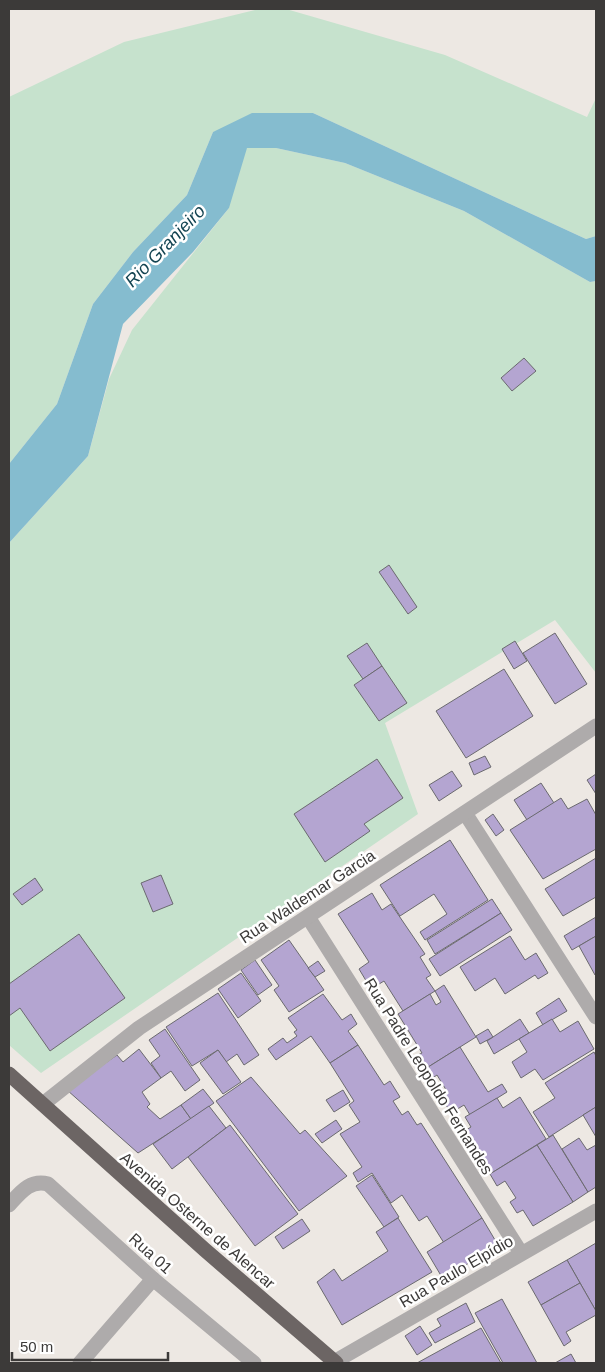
<svg xmlns="http://www.w3.org/2000/svg" width="605" height="1372" viewBox="0 0 605 1372" font-family="Helvetica,sans-serif">
<style>
.green{fill:#c6e2cd}
.water{fill:#85bccf}
.building{fill:#b4a5d1;stroke:#6b6a6f}
.lines{fill:none;stroke-linecap:round;stroke-linejoin:round}
.minor{stroke:#aeabab;stroke-width:15}
.highway{stroke:#6c6564;stroke-width:15}
.labels{text-anchor:middle;stroke-width:5;stroke-linejoin:round;paint-order:stroke}
.street-label{font-size:16px;fill:#3c3a39;stroke:#fff}
.water-label{font-size:18px;font-style:italic;fill:#124351;stroke:#fff}
</style>
<rect width="100%" height="100%" fill="#ede8e3"/>
<!-- green -->
<g class="green">
<path d="M259,9H286L445,55L587,117L596,98V236L586,239L313,113L213,132L187,195L133,252L93,304L57,404L9,464V97L124,42Z"/>
<path d="M247,148H276L345,163L464,211L590,282L596,281V673L555,620L385,723L418,814L41,1073L9,1045V543L88,456L109,379L132,330L229,208L223,157Z"/>
</g>
<!-- water -->
<path class="water" d="M252,113H313L586,239L596,236V281L590,282L464,211L345,163L276,148H247L229,208L193,252L123,324L88,456L9,543V464L57,404L93,304L133,252L187,195L213,132Z"/>
<!-- building -->
<g class="building">
<path d="M524,358L536,371L512,391L501,378Z"/>
<path d="M389,565L417,607L408,614L379,572Z"/>
<path d="M555,633L587,684L555,704L523,653Z"/>
<path d="M515,641L527,661L514,669L502,649Z"/>
<path d="M367,643L382,666L363,679L347,656Z"/>
<path d="M382,666L407,703L379,721L354,685Z"/>
<path d="M504,669L533,716L466,758L436,711Z"/>
<path d="M485,756L491,767L474,775L469,763Z"/>
<path d="M377,759L403,798L364,824L370,831L325,862L294,814Z"/>
<path d="M452,771L462,786L439,801L429,785Z"/>
<path d="M596,774V794L587,780Z"/>
<path d="M541,783L554,803L527,820L514,800Z"/>
<path d="M561,798L568,809L587,799L596,815V849L543,879L510,830Z"/>
<path d="M493,814L504,830L496,836L485,820Z"/>
<path d="M450,840L488,900L425,940L420,932L447,914L434,894L400,916L380,885Z"/>
<path d="M596,858V897L563,916L545,889Z"/>
<path d="M161,875L173,904L153,912L141,883Z"/>
<path d="M35,878L43,890L22,905L13,894Z"/>
<path d="M372,893L382,910L391,904L425,954L420,957L431,975L426,978L435,991L403,1011L384,981L371,989L359,969L369,962L338,914Z"/>
<path d="M492,899L501,913L435,954L427,940Z"/>
<path d="M501,913L512,930L440,976L429,959Z"/>
<path d="M596,917V936L572,950L564,936Z"/>
<path d="M79,934L125,998L50,1051L20,1008L9,1016V984Z"/>
<path d="M510,936L525,960L536,953L548,973L538,979L535,975L505,994L495,978L475,991L460,967Z"/>
<path d="M596,936V974L595,975L579,946Z"/>
<path d="M289,940L324,990L289,1012L274,990L279,986L261,960Z"/>
<path d="M255,960L272,985L258,995L241,970Z"/>
<path d="M318,961L325,971L315,977L308,968Z"/>
<path d="M241,973L261,1001L238,1018L218,989Z"/>
<path d="M444,985L476,1037L425,1069L416,1056L422,1053L398,1014L430,994L436,1005L441,1002L435,991Z"/>
<path d="M218,993L259,1055L244,1065L237,1054L226,1062L218,1050L192,1066L166,1027Z"/>
<path d="M323,994L342,1020L351,1014L357,1024L348,1031L358,1045L330,1063L311,1036L276,1060L268,1049L283,1038L287,1043L297,1036L294,1032L297,1030L288,1018Z"/>
<path d="M559,998L567,1011L543,1025L536,1013Z"/>
<path d="M520,1019L529,1033L494,1054L487,1041Z"/>
<path d="M552,1019L560,1032L578,1021L594,1049L543,1080L535,1069L521,1078L512,1062L527,1052L519,1039Z"/>
<path d="M165,1029L200,1080L185,1091L171,1071L161,1078L151,1063L160,1056L149,1040Z"/>
<path d="M488,1029L493,1037L480,1044L476,1036Z"/>
<path d="M358,1045L384,1085L390,1081L400,1097L393,1101L402,1115L408,1111L417,1125L421,1123L482,1218L444,1243L427,1216L419,1221L402,1195L391,1203L372,1173L358,1182L353,1173L362,1167L340,1134L360,1122L349,1105L354,1101L330,1063Z"/>
<path d="M460,1047L488,1092L502,1084L507,1092L470,1115L464,1105L451,1113L441,1097L448,1093L437,1075L431,1079L425,1069Z"/>
<path d="M139,1049L161,1078L142,1092L150,1104L147,1107L160,1119L181,1105L191,1119L138,1153L67,1090L117,1055L123,1062Z"/>
<path d="M218,1050L241,1082L223,1094L200,1063Z"/>
<path d="M594,1052L596,1056V1107L549,1137L533,1112L555,1098L545,1083Z"/>
<path d="M251,1077L300,1134L305,1130L347,1176L299,1211L216,1101Z"/>
<path d="M203,1089L214,1103L191,1119L181,1105Z"/>
<path d="M343,1090L350,1102L334,1112L326,1100Z"/>
<path d="M520,1097L546,1139L490,1174L463,1132L471,1127L465,1117L497,1098L503,1108Z"/>
<path d="M209,1106L226,1128L172,1169L153,1144Z"/>
<path d="M596,1107V1137L583,1115Z"/>
<path d="M336,1120L342,1129L322,1143L315,1134Z"/>
<path d="M230,1125L298,1214L255,1246L188,1157Z"/>
<path d="M553,1135L588,1192L573,1202L537,1145Z"/>
<path d="M579,1138L587,1150L596,1145V1187L588,1192L562,1149Z"/>
<path d="M537,1145L573,1202L533,1226L523,1210L517,1213L510,1202L516,1198L505,1181L497,1186L490,1174Z"/>
<path d="M372,1175L399,1217L384,1227L356,1186Z"/>
<path d="M398,1218L432,1272L342,1325L317,1282L334,1269L342,1281L388,1251L376,1232Z"/>
<path d="M482,1218L498,1245L443,1279L427,1252Z"/>
<path d="M302,1219L310,1231L283,1249L275,1237Z"/>
<path d="M596,1243V1311L567,1260Z"/>
<path d="M567,1260L580,1283L541,1305L528,1282Z"/>
<path d="M580,1283L596,1311V1315L566,1332L571,1341L564,1346L541,1305Z"/>
<path d="M502,1299L537,1363H503L475,1313Z"/>
<path d="M466,1303L475,1322L435,1343L429,1333L441,1326L437,1319Z"/>
<path d="M420,1326L432,1345L417,1355L405,1336Z"/>
<path d="M481,1328L501,1363H417Z"/>
<path d="M571,1354L576,1363H555Z"/>
</g>
<g class="lines">
<!-- minor -->
<g class="minor">
<path d="M465,813L596,1017"/>
<path d="M308,917L521,1253"/>
<path d="M43,1104L139,1028L596,726"/>
<path d="M9,1205C20,1193 30,1179 48,1184L153,1279L254,1363"/>
<path d="M334,1362L596,1211"/>
<path d="M80,1363L153,1279"/>
</g>
<!-- highway -->
<path class="highway" d="M9,1074L205,1250L336,1363"/>
</g>
<g class="labels">
<!-- street labels -->
<g class="street-label">
<text transform="translate(307 896) rotate(-33)" y="6">Rua Waldemar Garcia</text>
<text transform="translate(429 1076) rotate(58)" y="6">Rua Padre Leopoldo Fernandes</text>
<text transform="translate(198 1220) rotate(41)" y="6">Avenida Osterne de Alencar</text>
<text transform="translate(151 1253) rotate(42)" y="6">Rua 01</text>
<text transform="translate(456 1271) rotate(-30)" y="6">Rua Paulo Elpídio</text>
</g>
<!-- water labels -->
<g class="water-label">
<text transform="translate(165 246) rotate(-46)" y="6">Rio Granjeiro</text>
</g>
</g>
<!-- border -->
<rect width="605" height="1372" fill="none" stroke="#3c3a39" stroke-width="20"/>
<!-- scale -->
<path d="M12 1352v8h156v-8" fill="none" stroke="#3c3a39" stroke-width="2.5"/>
<text x="20" y="1352" font-size="15" fill="#3c3a39" stroke="#ffffff" stroke-width="4" paint-order="stroke">50 m</text>
</svg>
